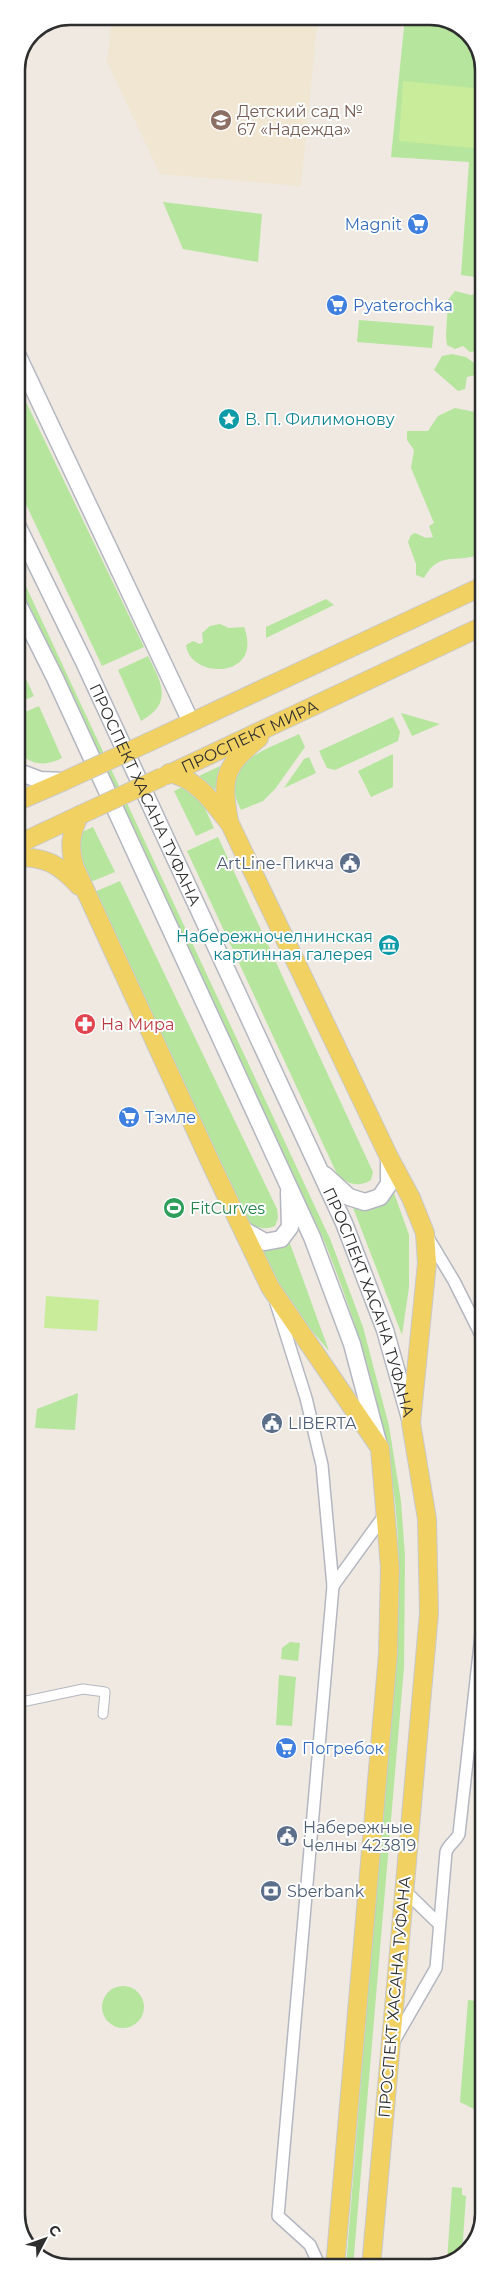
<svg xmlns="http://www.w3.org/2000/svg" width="500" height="2284" viewBox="0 0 500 2284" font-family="Montserrat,sans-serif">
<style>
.education{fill:#f0e6d1}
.green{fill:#b6e59e}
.pitch{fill:#c9ec9a}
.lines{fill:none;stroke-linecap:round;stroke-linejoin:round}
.pedestrian-casing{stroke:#b4b7c1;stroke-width:11}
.minor-casing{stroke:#b4b7c1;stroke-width:14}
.secondary-casing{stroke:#b4b7c1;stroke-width:19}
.primary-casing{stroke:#c9c9c9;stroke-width:20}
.pedestrian{stroke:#fff;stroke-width:9}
.minor{stroke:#fff;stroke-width:11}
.secondary{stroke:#fff;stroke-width:16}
.primary{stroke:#f2d163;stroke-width:18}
.primary-bridge-casing{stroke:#c9c9c9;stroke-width:20;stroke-linecap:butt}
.primary-bridge{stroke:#f2d163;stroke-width:18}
.labels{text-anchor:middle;stroke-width:4;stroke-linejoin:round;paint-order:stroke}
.education-label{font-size:16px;fill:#785e54;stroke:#fff;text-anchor:start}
.shop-label{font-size:16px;fill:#366cbe;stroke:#fff;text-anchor:start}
.culture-label{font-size:16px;fill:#0d838f;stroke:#fff;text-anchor:start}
.street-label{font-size:16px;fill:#2e2e2e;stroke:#fff}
.service-label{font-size:16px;fill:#4e5e75;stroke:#fff;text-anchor:start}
.health-label{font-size:16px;fill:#be3a42;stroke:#fff;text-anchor:start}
.leisure-label{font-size:16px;fill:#27864d;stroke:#fff;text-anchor:start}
.rim{fill:none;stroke:#2e2e2e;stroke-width:2.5}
</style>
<rect width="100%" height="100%" fill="#efe9e1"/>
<!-- education -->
<path class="education" d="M112,16L318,17L301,186L160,174L107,62Z"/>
<!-- green -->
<g class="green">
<path d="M405,17H437L468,32L483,63V278L461,275L469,162L391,157Z"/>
<path d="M163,202L262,214L258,262L183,249Z"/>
<path d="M455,291L471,295L483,292V350L470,352L463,346L455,349L447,345L446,336L448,300Z"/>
<path d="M359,320L434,326L432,348L357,342Z"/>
<path d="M452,354L466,357L481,368L480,374L467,377L465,389L458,391L434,370L442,356Z"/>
<path d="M16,381L144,647L102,666L16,483Z"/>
<path d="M455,408L475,412L479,416L483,415V411V552C460,566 440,548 424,578L416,575V564L408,542L411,535L415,533L426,538L433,537L429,526L434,523L411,468L414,450L407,440V431H428L438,416Z"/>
<path d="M16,565L331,1241L363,1327L389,1426L401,1501L405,1556L404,1667L353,2267H346L399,1608C399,1573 399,1537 395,1502C385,1413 358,1326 325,1243L16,577Z"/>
<path d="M326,599L334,605L266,638V627Z"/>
<path d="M220,624L229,628L244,627C264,679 190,680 186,645L193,641L200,644L203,642L202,633L210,626Z"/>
<path d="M148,656C161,682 174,703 141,721L118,670Z"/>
<path d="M16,657L34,696L16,704Z"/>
<path d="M39,706L62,758C45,767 31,765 16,751V716Z"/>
<path d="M401,713L440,724L412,736Z"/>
<path d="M393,717L400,732L398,741L335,770L327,768L319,751Z"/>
<path d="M299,734L305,747L275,789L263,801L241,810C216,762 264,751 299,734Z"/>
<path d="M393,754V787L371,797L358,771Z"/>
<path d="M309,757L316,773L284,788L304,759Z"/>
<path d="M220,766L217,778V788L211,790L197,777Z"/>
<path d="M180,788C200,790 206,812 214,828L196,836L174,791Z"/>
<path d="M93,827L115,872L88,883L76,855L80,833Z"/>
<path d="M218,837L373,1172L371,1180C358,1188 347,1184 337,1174L187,851Z"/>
<path d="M120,881L277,1209L278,1218L275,1226C263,1231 254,1227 245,1220L92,893Z"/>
<path d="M393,1190L409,1235V1287L402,1335L352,1205Z"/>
<path d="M288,1238L329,1351L275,1287L254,1246Z"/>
<path d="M78,1393L75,1430L35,1428L37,1409Z"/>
<path d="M290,1642L300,1643L298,1661L281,1659L282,1648Z"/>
<path d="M279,1675L296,1677L292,1726L276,1725Z"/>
<path d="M479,1870H484V1900H477Z"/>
<circle cx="123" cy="2007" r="21"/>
<path d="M468,2000L484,2002V2110L474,2109L460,2102Z"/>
<path d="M452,2187L462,2188V2195L466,2196L462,2254L447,2262Z"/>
</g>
<!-- pitch -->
<g class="pitch">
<path d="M403,81L483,89V149L399,141Z"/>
<path d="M46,1296L99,1300L97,1331L44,1328Z"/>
</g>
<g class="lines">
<!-- pedestrian casing -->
<g class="pedestrian-casing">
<path id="pedestrian" d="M17,1703L83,1689L105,1692L103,1714"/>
</g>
<!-- minor casing -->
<g class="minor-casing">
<g id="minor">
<path d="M427,1236L454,1281L484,1341"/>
<path d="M276,1303L306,1398L322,1465L333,1586L278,2216L310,2245L320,2267"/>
<path d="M333,1586L386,1513"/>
<path d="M404,1890L439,1924"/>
<path d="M394,2041L436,1968L446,1852C449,1844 456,1841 459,1834L484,1608"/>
</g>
</g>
<!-- secondary casing -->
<g class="secondary-casing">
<g id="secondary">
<path d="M16,352L191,722"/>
<path id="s1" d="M16,523L84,662L344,1223L385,1330L411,1422"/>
<path d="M16,600L55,678L312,1237L352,1344L378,1442"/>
<path d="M16,771L40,780L64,781"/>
<path d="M325,1175L349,1197L365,1202L380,1197L389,1184V1157"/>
<path d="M242,1229L265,1242L281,1239L290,1227L289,1192"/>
</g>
</g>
<!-- primary casing -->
<g class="primary-casing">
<g id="primary">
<path d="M147,743L483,586"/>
<path d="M169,773C198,779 213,803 230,824L389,1157L411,1198L425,1233L427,1263L411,1423L427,1519L429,1613L371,2267"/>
<path id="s2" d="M167,775L483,626"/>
<path d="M16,802L64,781"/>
<path d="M80,815C70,833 69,848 75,868L214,1170L270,1287L380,1448L390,1568L388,1654L335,2267"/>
<path d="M229,821C221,777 224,767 259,738"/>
<path d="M16,845L80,815"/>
<path d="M16,857C46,857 59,864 79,886"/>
</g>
</g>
<!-- pedestrian -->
<use href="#pedestrian" class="pedestrian"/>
<!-- minor -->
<use href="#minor" class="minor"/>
<!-- secondary -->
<use href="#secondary" class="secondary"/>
<!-- primary -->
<use href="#primary" class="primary"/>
<!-- primary-bridge casing -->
<g class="primary-bridge-casing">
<g id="primary-bridge">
<path d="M64,781L147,743"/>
<path d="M80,815L162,777"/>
</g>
</g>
<!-- primary-bridge -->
<use href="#primary-bridge" class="primary-bridge"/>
</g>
<!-- icons -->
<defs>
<g id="school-disc" transform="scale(1.125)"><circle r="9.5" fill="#8d6e63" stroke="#fff"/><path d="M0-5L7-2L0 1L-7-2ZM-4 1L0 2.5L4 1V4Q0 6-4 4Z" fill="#fff"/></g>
<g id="supermarket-disc" transform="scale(1.125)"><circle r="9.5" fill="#3f7fe0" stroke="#fff"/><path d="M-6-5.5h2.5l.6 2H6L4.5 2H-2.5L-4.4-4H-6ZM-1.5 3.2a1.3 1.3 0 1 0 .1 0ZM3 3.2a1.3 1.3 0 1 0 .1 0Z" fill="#fff"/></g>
<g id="sight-disc" transform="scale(1.125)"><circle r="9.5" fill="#0f9aa8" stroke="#fff"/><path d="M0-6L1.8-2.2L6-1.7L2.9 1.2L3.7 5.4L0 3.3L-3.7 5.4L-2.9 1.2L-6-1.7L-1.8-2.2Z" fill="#fff"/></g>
<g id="civic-disc" transform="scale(1.125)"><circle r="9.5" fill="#5c6f8a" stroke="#fff"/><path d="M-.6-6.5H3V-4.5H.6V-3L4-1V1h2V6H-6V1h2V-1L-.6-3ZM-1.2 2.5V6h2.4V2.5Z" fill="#fff"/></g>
<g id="museum-disc" transform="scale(1.125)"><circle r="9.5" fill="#0f9aa8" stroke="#fff"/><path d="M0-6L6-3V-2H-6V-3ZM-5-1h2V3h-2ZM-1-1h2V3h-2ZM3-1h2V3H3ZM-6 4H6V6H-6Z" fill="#fff"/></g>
<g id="pharmacy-disc" transform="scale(1.125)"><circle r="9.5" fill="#e0444e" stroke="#fff"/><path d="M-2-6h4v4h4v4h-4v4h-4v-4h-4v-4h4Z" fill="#fff"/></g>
<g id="stadium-disc" transform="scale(1.125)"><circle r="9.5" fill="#2e9e5b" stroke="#fff"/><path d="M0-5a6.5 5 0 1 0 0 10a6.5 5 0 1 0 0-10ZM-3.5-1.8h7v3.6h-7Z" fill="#fff"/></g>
<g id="bank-disc" transform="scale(1.125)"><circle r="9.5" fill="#5c6f8a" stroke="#fff"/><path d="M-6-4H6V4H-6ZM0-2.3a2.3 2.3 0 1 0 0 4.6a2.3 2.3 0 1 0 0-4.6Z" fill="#fff"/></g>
</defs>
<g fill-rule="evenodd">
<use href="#school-disc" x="221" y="120"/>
<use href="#supermarket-disc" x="418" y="224"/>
<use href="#supermarket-disc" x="337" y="305"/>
<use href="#sight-disc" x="229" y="419"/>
<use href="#civic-disc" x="350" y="863"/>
<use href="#museum-disc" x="389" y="945"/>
<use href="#pharmacy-disc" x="85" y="1024"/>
<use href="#supermarket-disc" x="129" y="1117"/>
<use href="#stadium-disc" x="174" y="1208"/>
<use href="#civic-disc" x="272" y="1423"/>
<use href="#supermarket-disc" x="286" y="1748"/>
<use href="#civic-disc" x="287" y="1836"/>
<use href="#bank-disc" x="271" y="1891"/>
</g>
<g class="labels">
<!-- education labels -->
<g class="education-label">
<text x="237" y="117">Детский сад №<tspan x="237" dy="18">67 «Надежда»</tspan></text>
</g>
<!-- shop labels -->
<g class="shop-label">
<text x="402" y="230" text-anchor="end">Magnit</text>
<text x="353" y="311">Pyaterochka</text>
<text x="145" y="1123">Тэмле</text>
<text x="302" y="1754">Погребок</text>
</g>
<!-- culture labels -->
<g class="culture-label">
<text x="245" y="425">В. П. Филимонову</text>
<text x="373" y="942" text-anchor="end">Набережночелнинская<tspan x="373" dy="18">картинная галерея</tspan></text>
</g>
<!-- street labels -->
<g class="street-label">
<text dy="6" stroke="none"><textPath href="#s2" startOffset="91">ПРОСПЕКТ МИРА</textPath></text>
<text dy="6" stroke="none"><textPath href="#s1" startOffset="301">ПРОСПЕКТ ХАСАНА ТУФАНА</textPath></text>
<text dy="6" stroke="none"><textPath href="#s1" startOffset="856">ПРОСПЕКТ ХАСАНА ТУФАНА</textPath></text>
<text transform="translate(394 1997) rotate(-85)" y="6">ПРОСПЕКТ ХАСАНА ТУФАНА</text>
</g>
<!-- service labels -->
<g class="service-label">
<text x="334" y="869" text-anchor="end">ArtLine-Пикча</text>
<text x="288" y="1429">LIBERTA</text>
<text x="303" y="1833">Набережные<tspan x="303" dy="18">Челны 423819</tspan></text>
<text x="287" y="1897">Sberbank</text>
</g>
<!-- health labels -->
<g class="health-label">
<text x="101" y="1030">На Мира</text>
</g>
<!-- leisure labels -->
<g class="leisure-label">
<text x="190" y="1214">FitCurves</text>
</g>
</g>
<!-- crop -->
<path d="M0 0H500V2284H0ZM70 25H430A45 45 0 0 1 475 70V2214A45 45 0 0 1 430 2259H70A45 45 0 0 1 25 2214V70A45 45 0 0 1 70 25Z" fill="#fff" fill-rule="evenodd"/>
<path class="rim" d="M70 25H430A45 45 0 0 1 475 70V2214A45 45 0 0 1 430 2259H70A45 45 0 0 1 25 2214V70A45 45 0 0 1 70 25Z"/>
<!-- north arrow -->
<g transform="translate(45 2239) rotate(49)" stroke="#ffffff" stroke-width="4" paint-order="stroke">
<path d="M0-4L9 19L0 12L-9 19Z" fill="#2e2e2e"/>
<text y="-8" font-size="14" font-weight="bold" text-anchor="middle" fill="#2e2e2e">С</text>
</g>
</svg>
